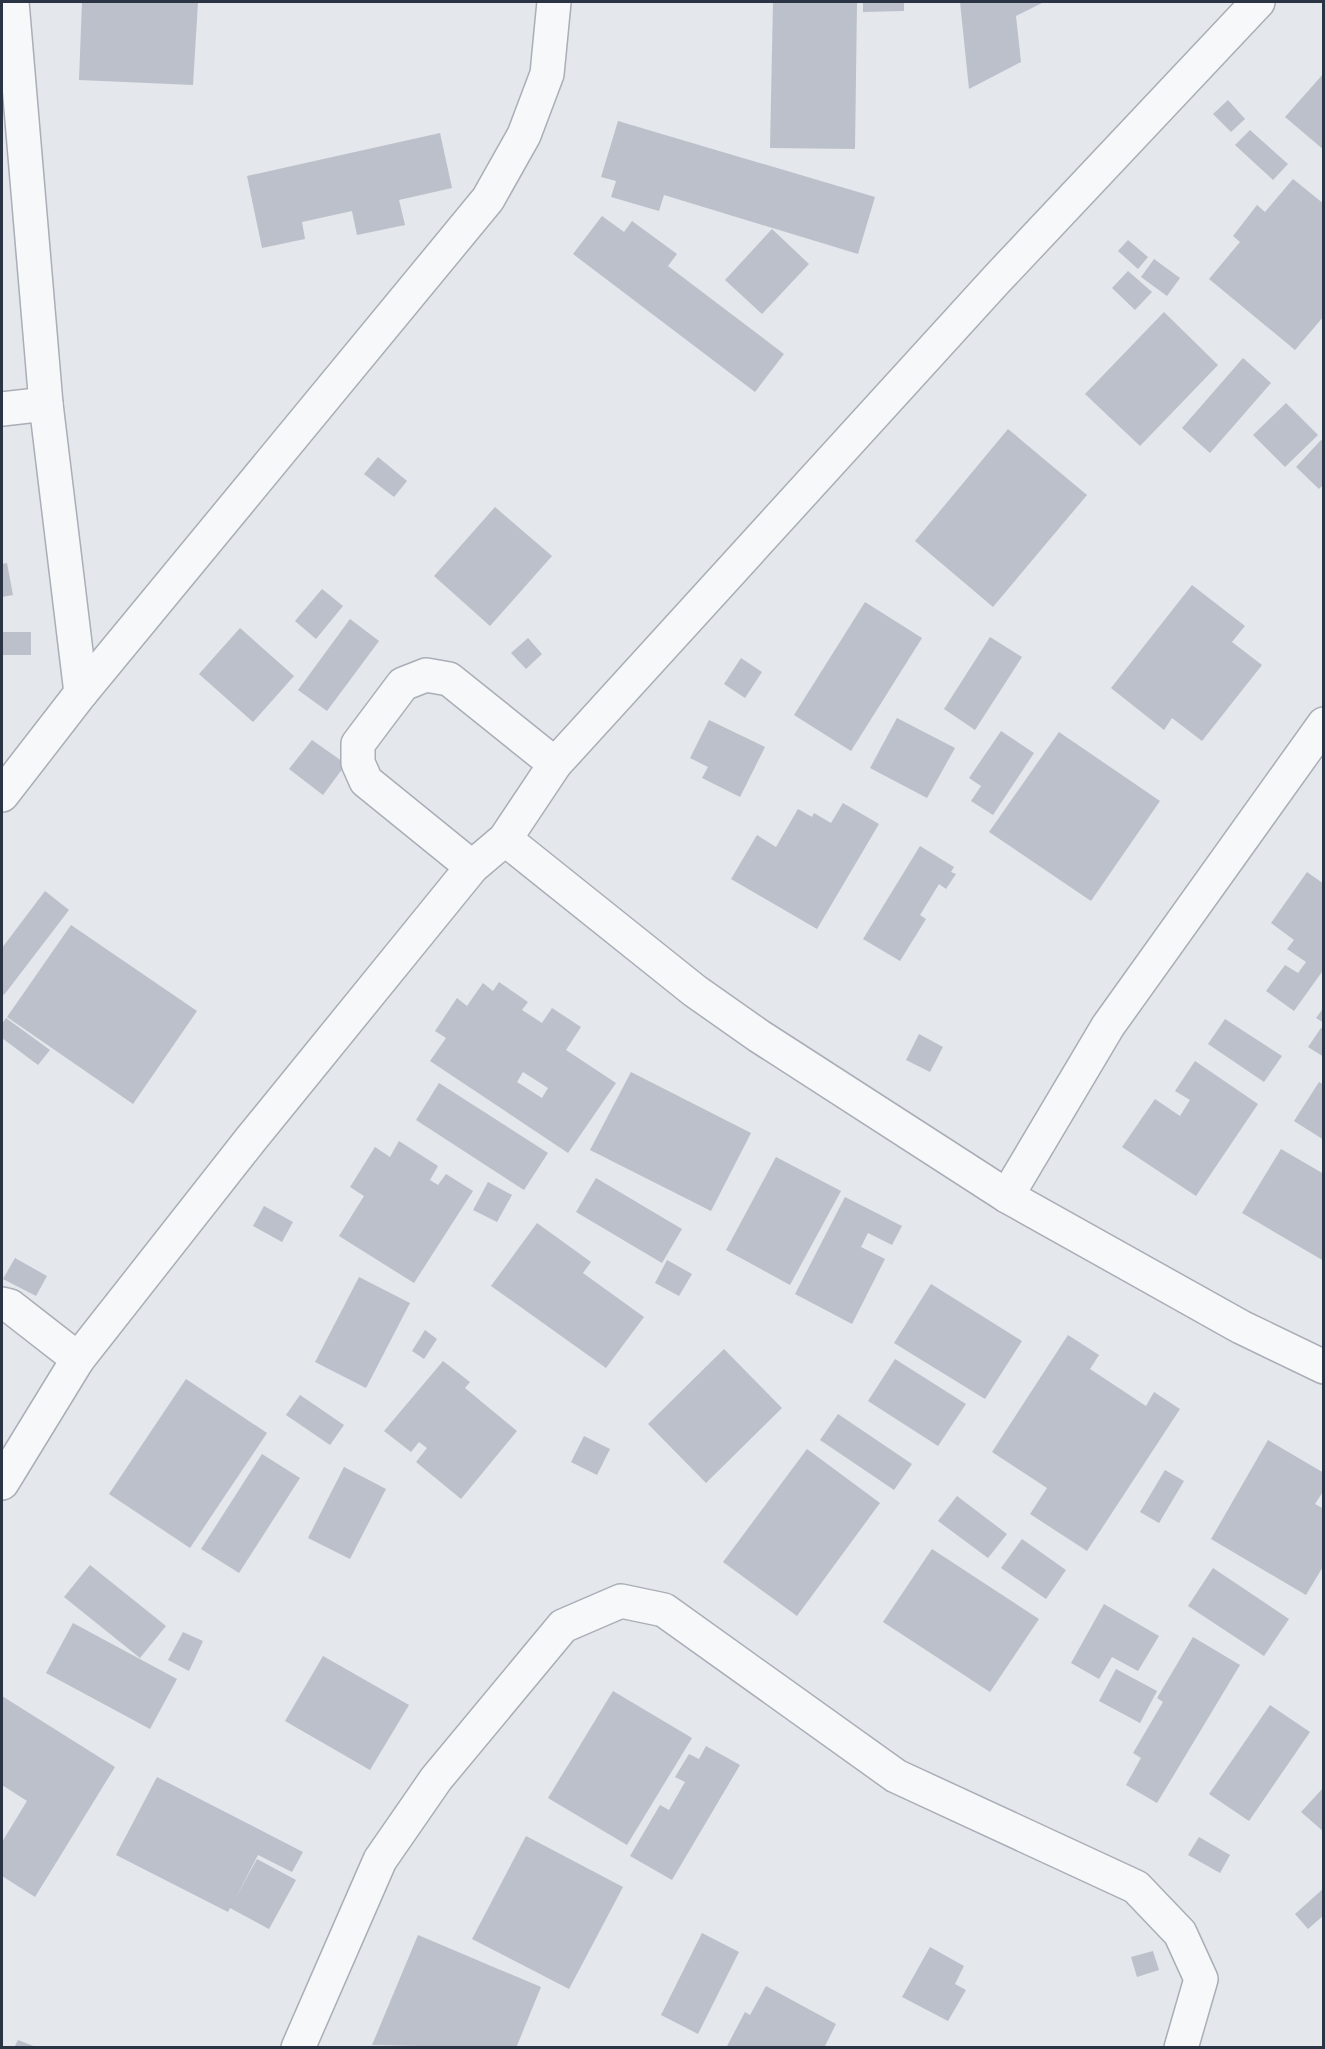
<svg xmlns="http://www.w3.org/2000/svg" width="1325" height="2049" viewBox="0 0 1325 2049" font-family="'Asap Condensed',sans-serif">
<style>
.building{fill:#bbc0ca;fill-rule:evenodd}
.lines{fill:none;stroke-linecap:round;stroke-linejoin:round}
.minor-casing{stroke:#a9aeb7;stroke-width:36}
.minor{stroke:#f7f8fa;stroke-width:33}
</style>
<rect width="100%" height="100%" fill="#e4e7ec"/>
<!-- building -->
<g class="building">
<path d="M82,2H198L193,85L79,80Z"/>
<path d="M773,2H857L855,149L770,148Z"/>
<path d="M863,2H904V11L863,12Z"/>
<path d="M960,2H1044L1016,16L1021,62L969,89Z"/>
<path d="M1324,73V150L1285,117Z"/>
<path d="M1228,100L1245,119L1231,132L1213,114Z"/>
<path d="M618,121L875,197L858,254L664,195L659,211L611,197L616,181L601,177Z"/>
<path d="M1250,130L1288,164L1273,180L1235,145Z"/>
<path d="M440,133L452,188L399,200L405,225L357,235L352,211L302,222L305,239L262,248L247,176Z"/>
<path d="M1293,179L1324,204V316L1295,350L1209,279L1240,242L1233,236L1257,205L1265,212Z"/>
<path d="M602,216L624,232L632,221L677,254L668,266L784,354L755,392L573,254Z"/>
<path d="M772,229L809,264L762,314L725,280Z"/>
<path d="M1128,240L1148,257L1138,269L1118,251Z"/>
<path d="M1154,259L1180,278L1167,296L1141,277Z"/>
<path d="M1128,271L1152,292L1135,310L1112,288Z"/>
<path d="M1164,312L1218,365L1140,446L1085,394Z"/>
<path d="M1243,358L1271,383L1210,453L1182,428Z"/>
<path d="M1286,403L1318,435L1285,467L1253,435Z"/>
<path d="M1008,429L1087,495L993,607L915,541Z"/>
<path d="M1321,440L1324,442V484L1319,489L1296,467Z"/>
<path d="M378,457L407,481L394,497L364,474Z"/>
<path d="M495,507L552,556L490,626L434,576Z"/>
<path d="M7,563L13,595L2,597V564Z"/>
<path d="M1192,585L1245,626L1232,642L1262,665L1202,741L1172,718L1164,730L1111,688Z"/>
<path d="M322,589L343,606L316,639L295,621Z"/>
<path d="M865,602L922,638L851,751L794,715Z"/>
<path d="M350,619L379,641L327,711L298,690Z"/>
<path d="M240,628L294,676L253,722L199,674Z"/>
<rect x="2" y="632" width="29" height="23"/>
<path d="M990,637L1022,657L975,730L944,709Z"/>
<path d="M528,638L542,654L526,669L511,653Z"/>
<path d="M741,658L762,672L745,698L724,684Z"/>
<path d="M897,718L955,748L927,798L870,768Z"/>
<path d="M709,720L765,747L740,797L702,778L708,767L690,758Z"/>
<path d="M1001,731L1034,753L993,815L971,801L981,786L969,778Z"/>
<path d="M1059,732L1160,801L1091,901L989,832Z"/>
<path d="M312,740L346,764L323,795L289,769Z"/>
<path d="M843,803L879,824L817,929L731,879L757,835L776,847L798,809L812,817L814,813L831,823Z"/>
<path d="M920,846L954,867L951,872L956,874L946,889L939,884L920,915L926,919L900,961L863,939Z"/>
<path d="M1307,872L1324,884V969L1294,1011L1266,991L1285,965L1298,973L1306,962L1287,949L1294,940L1271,923Z"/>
<path d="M45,891L69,910L4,995L2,993V948Z"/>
<path d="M71,925L197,1011L133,1104L7,1017Z"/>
<path d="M499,982L528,1002L522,1010L542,1023L552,1008L581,1027L566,1050L616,1083L568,1153L430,1061L446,1038L435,1031L457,998L467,1006L483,983L493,991ZM523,1072L548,1088L542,1098L517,1082Z"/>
<path d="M1324,1007V1023L1316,1018Z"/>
<path d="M6,1018L50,1050L38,1065L2,1038V1024Z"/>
<path d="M1225,1019L1282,1056L1264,1082L1208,1044Z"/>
<path d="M1321,1028L1324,1029V1057L1308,1047Z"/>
<path d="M919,1034L943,1047L930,1072L906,1060Z"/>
<path d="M1195,1061L1258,1104L1196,1196L1122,1147L1155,1099L1180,1116L1190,1100L1175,1091Z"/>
<path d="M631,1072L751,1133L711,1211L590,1150Z"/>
<path d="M1319,1082L1324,1085V1140L1294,1121Z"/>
<path d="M439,1083L548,1153L524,1190L416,1120Z"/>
<path d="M399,1141L438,1166L430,1180L438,1185L446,1174L473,1191L414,1283L339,1236L364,1196L350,1187L375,1147L390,1157Z"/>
<path d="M1281,1149L1324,1174V1261L1242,1213Z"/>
<path d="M776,1157L841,1191L790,1285L726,1250Z"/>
<path d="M596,1178L682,1229L662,1263L576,1212Z"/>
<path d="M488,1182L512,1195L497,1222L473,1210Z"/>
<path d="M845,1197L902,1226L892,1245L868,1233L861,1247L885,1259L852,1324L795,1294Z"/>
<path d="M264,1206L293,1222L282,1242L253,1226Z"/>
<path d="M537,1223L591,1262L583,1273L644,1317L606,1368L491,1286Z"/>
<path d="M15,1258L47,1276L36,1296L3,1279Z"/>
<path d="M667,1260L692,1274L679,1296L655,1283Z"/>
<path d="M359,1277L410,1303L366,1388L315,1362Z"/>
<path d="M931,1284L1022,1341L985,1399L894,1343Z"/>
<path d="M425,1330L437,1339L424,1359L412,1351Z"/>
<path d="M1068,1335L1099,1355L1090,1369L1146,1406L1154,1392L1180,1409L1087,1551L1030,1514L1047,1488L992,1452Z"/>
<path d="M724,1349L782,1408L706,1483L648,1424Z"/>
<path d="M895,1359L966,1404L938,1446L868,1401Z"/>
<path d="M443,1361L470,1382L465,1388L517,1431L461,1499L416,1462L427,1448L419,1442L411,1452L384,1431Z"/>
<path d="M186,1379L267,1433L190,1548L109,1494Z"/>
<path d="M300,1395L344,1425L330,1445L286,1415Z"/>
<path d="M838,1414L912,1464L894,1490L820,1440Z"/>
<path d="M584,1436L610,1449L597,1475L571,1462Z"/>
<path d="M1268,1440L1324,1473V1490L1315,1504L1324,1509V1565L1306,1595L1211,1539Z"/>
<path d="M807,1449L880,1503L797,1616L723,1562Z"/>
<path d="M262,1454L300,1478L239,1573L201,1549Z"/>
<path d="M344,1467L386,1489L350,1559L308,1538Z"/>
<path d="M1165,1470L1184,1481L1159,1523L1140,1512Z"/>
<path d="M957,1496L1007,1534L988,1558L938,1521Z"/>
<path d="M1022,1539L1066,1570L1046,1599L1001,1568Z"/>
<path d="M932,1549L1039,1619L990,1692L883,1622Z"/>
<path d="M90,1565L166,1626L140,1658L64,1597Z"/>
<path d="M1213,1568L1289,1619L1264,1656L1188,1606Z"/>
<path d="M1104,1604L1159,1636L1138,1671L1112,1657L1099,1679L1071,1663Z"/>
<path d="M73,1623L177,1679L150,1729L46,1673Z"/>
<path d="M183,1632L203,1641L189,1671L168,1660Z"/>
<path d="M1193,1637L1240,1665L1157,1803L1126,1785L1141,1758L1133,1753L1163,1702L1157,1698Z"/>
<path d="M323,1656L409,1705L370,1770L285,1721Z"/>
<path d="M1116,1669L1157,1691L1140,1723L1099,1701Z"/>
<path d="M613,1691L692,1738L627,1845L548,1798Z"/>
<path d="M2,1696L115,1767L35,1897L2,1876V1842L27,1801L2,1785Z"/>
<path d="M1270,1705L1310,1732L1249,1821L1209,1794Z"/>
<path d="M706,1746L740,1765L672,1880L630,1856L660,1805L669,1810L685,1782L675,1777L689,1754L699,1759Z"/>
<path d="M157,1777L303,1852L292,1872L258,1855L235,1899L257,1859L296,1880L269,1929L230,1908L228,1912L116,1855Z"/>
<path d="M1324,1787V1832L1301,1812Z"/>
<path d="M526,1836L623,1887L569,1989L472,1939Z"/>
<path d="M1199,1837L1230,1855L1220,1873L1188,1855Z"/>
<path d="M1324,1888V1915L1308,1929L1295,1914Z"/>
<path d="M702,1933L739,1952L698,2034L661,2015Z"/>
<path d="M418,1935L541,1987L516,2048L372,2045Z"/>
<path d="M930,1947L964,1966L955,1984L966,1990L948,2021L902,1997Z"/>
<path d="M1153,1951L1159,1970L1137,1977L1131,1957Z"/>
<path d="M766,1986L836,2024L824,2048H726L745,2012L750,2015Z"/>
<path d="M18,2040L36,2047V2048H14Z"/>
</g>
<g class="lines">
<!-- minor casing -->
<g class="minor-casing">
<g id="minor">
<path d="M12,2L46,404L81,693"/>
<path d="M2,409L46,404"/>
<path d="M2,795L81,693L488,199L524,135L547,74L554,2"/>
<path d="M505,839L695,991L759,1036L1007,1196L1241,1327L1324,1367"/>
<path d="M472,867L366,781L358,763V744L403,684L426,675L449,679L555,764"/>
<path d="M1007,1196L1108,1026L1324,724"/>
<path d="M2,1304L10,1306L78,1359"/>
<path d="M2,1483L78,1359L251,1139L472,867L505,839L555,764L997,279L1258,2"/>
<path d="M298,2048L380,1860L436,1779L563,1626L621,1601L664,1610L896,1776L1136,1887L1180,1933L1201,1979L1181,2048"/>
</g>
</g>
<!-- minor -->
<use href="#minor" class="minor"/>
</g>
<!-- border -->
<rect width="1325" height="2049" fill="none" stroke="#2b3445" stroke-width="6"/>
</svg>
